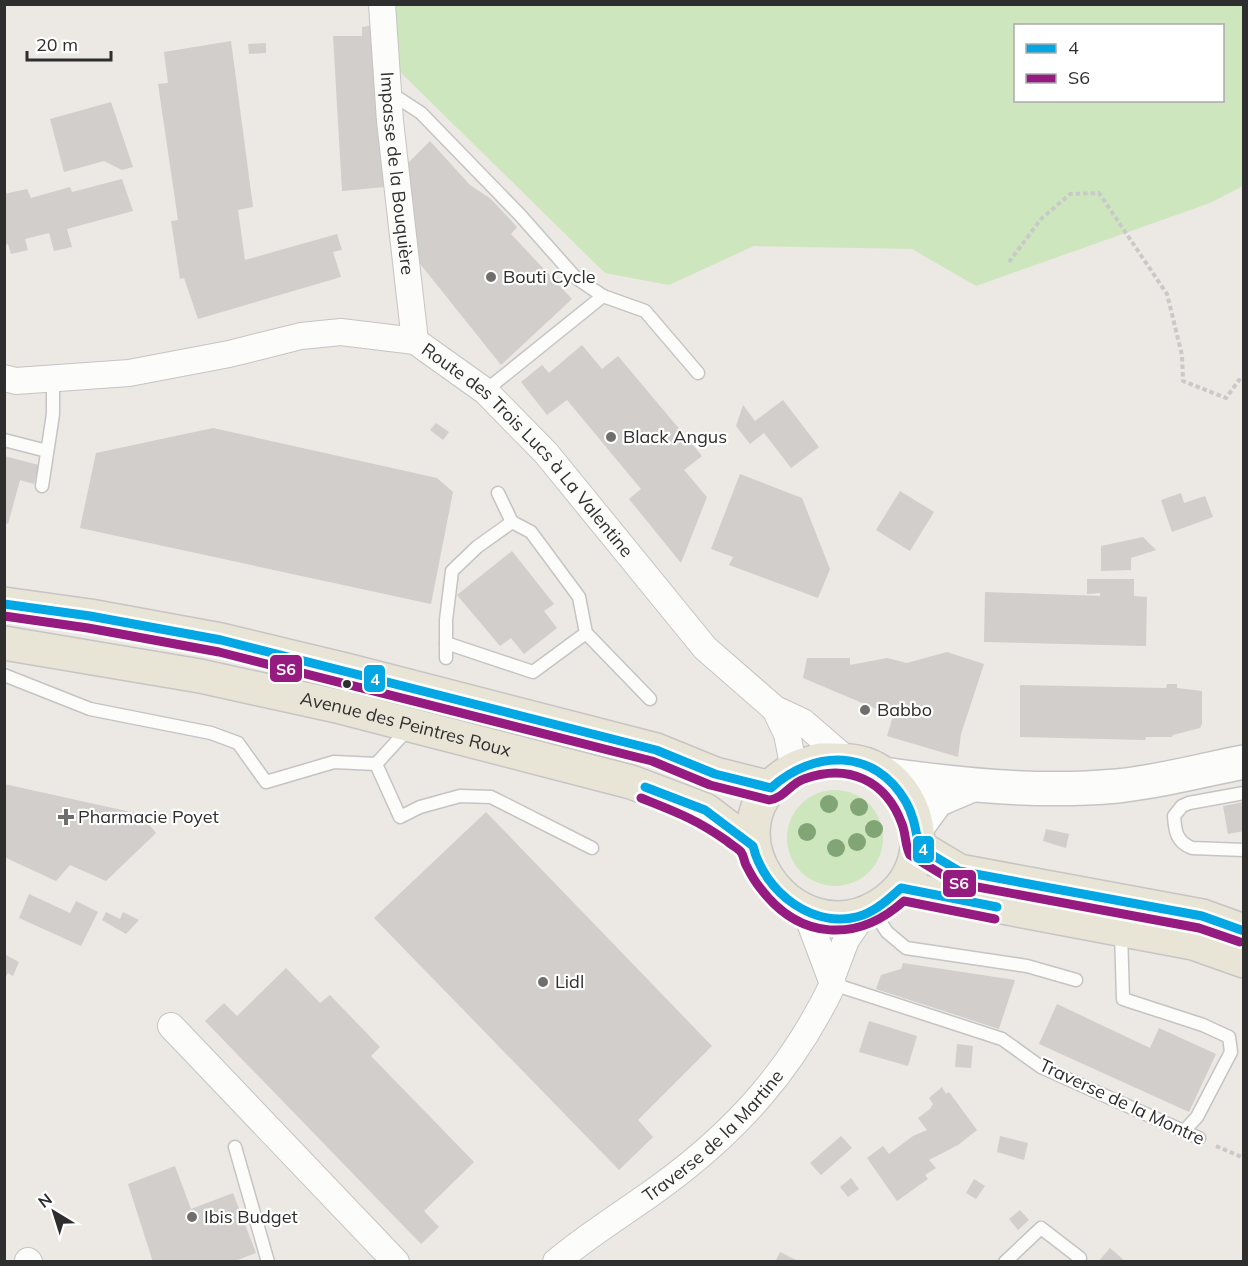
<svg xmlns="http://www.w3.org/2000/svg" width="1248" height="1266" viewBox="0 0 1248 1266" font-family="Mulish,sans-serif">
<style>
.green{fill:#cee6be;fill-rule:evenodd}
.building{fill:#d1cecb}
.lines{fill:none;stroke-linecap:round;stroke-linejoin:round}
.lane-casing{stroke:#c5c4c5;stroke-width:15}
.street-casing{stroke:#c5c4c5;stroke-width:28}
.secondary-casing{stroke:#c5c4c5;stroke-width:36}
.primary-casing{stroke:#c6c5c4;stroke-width:36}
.path{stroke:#c9c9c8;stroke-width:4;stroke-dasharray:4.5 3;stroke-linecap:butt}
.lane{stroke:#fcfcfb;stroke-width:12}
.street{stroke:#fcfcfb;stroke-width:26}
.secondary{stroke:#fcfcfb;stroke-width:33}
.primary{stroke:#e8e4d6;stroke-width:33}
.bus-1-casing{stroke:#fff;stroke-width:14}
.bus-2-casing{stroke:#fff;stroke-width:14}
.bus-1{stroke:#02a7e4;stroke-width:9}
.bus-2{stroke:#951b81;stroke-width:9}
.tree{fill:#82a575}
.poi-dot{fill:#706f6e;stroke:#fff;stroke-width:2}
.bus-dot{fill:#2e2e2e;stroke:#fff;stroke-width:2}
.labels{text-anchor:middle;stroke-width:4.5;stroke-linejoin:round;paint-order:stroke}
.street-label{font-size:18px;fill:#2e2e2e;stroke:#fff}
.poi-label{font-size:18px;fill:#2e2e2e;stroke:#fff;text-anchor:start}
.line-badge{stroke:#fff;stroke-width:2}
.badge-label{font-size:16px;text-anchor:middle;font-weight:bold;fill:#fff}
</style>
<rect width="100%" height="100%" fill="#ece8e4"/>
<!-- green -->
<g class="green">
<path d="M390,5H1243V186L1210,203L976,286L912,249L754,246L669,285L605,273L395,67ZM1016,26H1222V100H1016Z"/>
<circle cx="835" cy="838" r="48"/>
</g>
<!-- building -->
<g class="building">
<path d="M375,25L384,187L342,191L333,36H362V27Z"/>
<path d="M231,41L253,207L238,210L245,260L337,234L342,250L333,252L341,277L198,319L184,278L180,279L171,221L178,220L158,84L168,83L164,52Z"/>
<path d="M266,43V53L249,54L248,44Z"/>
<path d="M111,102L133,167L122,170L104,161L64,172L50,119Z"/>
<path d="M430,141L470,185L491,199L517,227L511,234L572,299L501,365L413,255L403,168Z"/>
<path d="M122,179L133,211L67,229L72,247L54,251L49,233L25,239L28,250L11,254L8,244L4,245V194L27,189L31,198L70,187L72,192Z"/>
<path d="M582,345L602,369L618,356L702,456L684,470L707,497L681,563L629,499L641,489L567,400L547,415L521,382L542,365L549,373Z"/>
<path d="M783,400L819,447L791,468L764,433L750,444L736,426L743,405L755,421Z"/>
<path d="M436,423L449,432L443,440L430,430Z"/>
<path d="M213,428L437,478L453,492L431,604L80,528L96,453Z"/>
<path d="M4,456L39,465L34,484L20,480L8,524L4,523Z"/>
<path d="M740,474L802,498L830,569L818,598L729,565L733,557L711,549Z"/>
<path d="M900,491L934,512L910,551L876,530Z"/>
<path d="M1181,493L1184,503L1205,496L1213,517L1172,532L1161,500Z"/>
<path d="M1143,537L1156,550L1131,558V570L1101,571V546Z"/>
<path d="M512,551L554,604L544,611L557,628L524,654L511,638L500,646L457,595Z"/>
<path d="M1087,579H1134V596L1147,597L1146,646L984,642L985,592L1100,596V593L1087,594Z"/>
<path d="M947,652L984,664L961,734L958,757L887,736L893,716L803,678L807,658H850V665L887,658L907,663Z"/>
<path d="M1167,684H1177V688L1202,691V724L1200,728L1173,735L1172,737H1146L1145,740L1020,737V685L1166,688Z"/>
<path d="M4,784L140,814L156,833L106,881L70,865L56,881L4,857Z"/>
<path d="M1244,802V831L1228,834L1223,806Z"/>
<path d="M486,812L712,1046L638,1120L653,1137L619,1170L374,918Z"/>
<path d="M1046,829L1069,834L1066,848L1043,841Z"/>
<path d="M29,894L70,913L76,901L98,912L81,946L19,918Z"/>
<path d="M106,912L120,919L123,912L139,920L126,934L102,920Z"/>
<path d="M4,954L19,962L13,976L8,973L4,979Z"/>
<path d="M903,963L1015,980L999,1029L876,989L881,975L901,969Z"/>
<path d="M286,968L320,1003L330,995L380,1047L371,1056L474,1162L424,1211L439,1227L421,1244L205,1021L224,1003L237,1016Z"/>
<path d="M1057,1004L1150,1048L1159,1028L1216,1054L1189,1112L1039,1044Z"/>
<path d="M869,1021L917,1036L908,1066L859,1052Z"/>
<path d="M957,1044L973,1046L971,1068L955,1067Z"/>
<path d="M942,1087L946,1094L949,1092L977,1130L958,1145L929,1160L936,1168L925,1175L928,1179L897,1201L867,1158L883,1146L889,1154L913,1136L927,1130L918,1118L930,1109L933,1104L929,1098Z"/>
<path d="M841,1136L852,1148L821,1175L810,1163Z"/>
<path d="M1000,1136L1028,1143L1024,1160L997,1152Z"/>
<path d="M175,1166L191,1209L233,1193L256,1253L232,1262H153L128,1184Z"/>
<path d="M851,1178L859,1189L848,1197L840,1187Z"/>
<path d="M974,1179L985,1186L976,1199L966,1193Z"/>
<path d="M1020,1210L1029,1220L1018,1230L1009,1219Z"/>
<path d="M1110,1248L1126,1262H1098Z"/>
<path d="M780,1252L800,1262H775Z"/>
</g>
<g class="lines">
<!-- lane casing -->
<g class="lane-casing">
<g id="lane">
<path d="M389,92L421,113L520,215L575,277L603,296"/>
<path d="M485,391L603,296L645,311L698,373"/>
<path d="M4,440L47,451"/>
<path d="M42,486L53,414V378"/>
<path d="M498,493L512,522"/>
<path d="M446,643L533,672L586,633"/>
<path d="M446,658V620L452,571L477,547L512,522L531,532L579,597L586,633L650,699"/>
<path d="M4,675L90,709L211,733L238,743L266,782L334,762L376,764"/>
<path d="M410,727L376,764L400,817L420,807L460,796L491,797L592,848"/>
<path d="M1244,793L1189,803L1182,806L1174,816C1175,830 1176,842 1192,848L1244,850"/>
<path d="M873,911L887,932L906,948L1027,966L1076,980"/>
<path d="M1121,931L1123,999L1203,1025L1229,1037L1231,1052L1197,1117L1184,1131"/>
<path d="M833,984L1002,1039L1041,1067L1199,1138"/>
<path d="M235,1147L268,1262"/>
<path d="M1005,1262L1041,1228L1080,1258L1077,1262"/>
</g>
</g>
<!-- street casing -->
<g class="street-casing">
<g id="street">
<path id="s1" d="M382,4L390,121L415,341"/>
<path id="s2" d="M4,378L16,381L129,373L229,354L301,336L341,332L415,341L485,391L546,453L705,648L775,709L803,722L847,760"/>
<path d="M775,709L787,734L794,769"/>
<path d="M832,977L846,940L863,915"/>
<path d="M171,1026L396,1262"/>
<path d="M28,1261L29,1262"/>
<path id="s3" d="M556,1262C589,1234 626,1212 660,1187C737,1131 792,1069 833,984L806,912"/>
</g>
</g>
<!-- secondary casing -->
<g class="secondary-casing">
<g id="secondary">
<path d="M883,774C961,785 1038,793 1117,786C1159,782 1202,770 1244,762"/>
<path d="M918,826L937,800L970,786"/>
</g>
</g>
<!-- primary casing -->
<g class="primary-casing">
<g id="primary">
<path d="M4,604L90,616L221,640L350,671L656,750L715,774L771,788"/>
<path id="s4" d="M4,643L200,676L341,707L631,782L705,810L753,846"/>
<path d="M820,760C836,760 850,759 865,764C912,781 932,838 906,880C899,891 889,900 877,907C790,957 698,823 794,769C802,765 812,763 820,760Z"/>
<path d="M919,847L959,871L1202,916L1244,931"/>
<path d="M901,888L1193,943L1244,961"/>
</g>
</g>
<!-- path -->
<g class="path">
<path d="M1009,262L1041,219L1070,194L1099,193L1167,294L1182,355L1183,381L1226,398L1239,380L1244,382"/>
<path d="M1216,1146L1244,1158"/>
</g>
<!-- lane -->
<use href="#lane" class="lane"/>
<!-- street -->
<use href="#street" class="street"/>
<!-- secondary -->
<use href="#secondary" class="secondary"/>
<!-- primary -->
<use href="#primary" class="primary"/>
<!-- bus-1 casing -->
<g class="bus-1-casing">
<g id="bus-1">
<path d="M4,604L90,616L221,640L656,750L715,774L771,788C814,749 875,748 906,802C914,816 916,832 919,847L959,871L1202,916L1244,931"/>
<path d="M645,787L705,810L753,846C764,892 815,932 863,915C877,910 890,898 901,888L997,907"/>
</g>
</g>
<!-- bus-2 casing -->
<g class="bus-2-casing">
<g id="bus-2">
<path d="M4,616L88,628L219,652L652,761L710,785L769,800C783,799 791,783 804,779C848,763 886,780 902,824C906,834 905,846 910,855L956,883L1199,928L1240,942"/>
<path d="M641,798C676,812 696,819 727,841C731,845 738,848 741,852C744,856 744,861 746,865C750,873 755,882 761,889C800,940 857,943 904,901L995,919"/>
</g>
</g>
<!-- bus-1 -->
<use href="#bus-1" class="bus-1"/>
<!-- bus-2 -->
<use href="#bus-2" class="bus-2"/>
</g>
<!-- trees -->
<g class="tree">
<circle cx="829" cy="804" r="9"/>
<circle cx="859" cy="807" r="9"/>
<circle cx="874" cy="829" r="9"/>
<circle cx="807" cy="832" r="9"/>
<circle cx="857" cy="842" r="9"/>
<circle cx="836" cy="848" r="9"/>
</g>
<!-- markers -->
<g class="poi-dot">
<circle cx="491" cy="277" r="6"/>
<circle cx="611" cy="437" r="6"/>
<circle cx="865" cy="710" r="6"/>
<path d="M63 808h6v6h6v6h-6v6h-6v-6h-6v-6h6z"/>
<circle cx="543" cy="982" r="6"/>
<circle cx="192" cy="1217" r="6"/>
</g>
<circle class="bus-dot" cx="347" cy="684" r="5"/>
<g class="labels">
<!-- street labels -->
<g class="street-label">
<text dy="6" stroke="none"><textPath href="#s1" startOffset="170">Impasse de la Bouquière</textPath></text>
<text dy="6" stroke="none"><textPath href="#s2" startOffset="574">Route des Trois Lucs à La Valentine</textPath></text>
<text dy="6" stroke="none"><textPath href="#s4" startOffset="410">Avenue des Peintres Roux</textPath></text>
<text transform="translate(1122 1102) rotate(25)" y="6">Traverse de la Montre</text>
<text dy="6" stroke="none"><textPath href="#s3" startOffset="202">Traverse de la Martine</textPath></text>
</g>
<!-- poi labels -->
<g class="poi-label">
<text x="503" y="283">Bouti Cycle</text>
<text x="623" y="443">Black Angus</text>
<text x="877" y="716">Babbo</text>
<text x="78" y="823">Pharmacie Poyet</text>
<text x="555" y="988">Lidl</text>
<text x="204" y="1223">Ibis Budget</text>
</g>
</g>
<g class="line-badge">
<rect x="269" y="654" width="34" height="29" rx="6" fill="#951b81"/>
<rect x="363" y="664" width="23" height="29" rx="6" fill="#02a7e4"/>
<rect x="912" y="835" width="23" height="29" rx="6" fill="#02a7e4"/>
<rect x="942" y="869" width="35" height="29" rx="6" fill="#951b81"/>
</g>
<g class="badge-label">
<text x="286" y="675">S6</text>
<text x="375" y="685">4</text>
<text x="923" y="855">4</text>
<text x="959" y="889">S6</text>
</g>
<!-- border -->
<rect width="1248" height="1266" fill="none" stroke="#2e2e2e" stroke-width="12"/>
<!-- legend -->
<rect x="1014" y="24" width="210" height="78" fill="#ffffff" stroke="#ababab" stroke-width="1.5"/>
<rect x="1026" y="44" width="30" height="9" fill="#02a7e4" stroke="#ababab" stroke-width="1.5"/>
<text x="1068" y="54" font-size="18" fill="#2e2e2e">4</text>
<rect x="1026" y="74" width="30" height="9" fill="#951b81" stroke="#ababab" stroke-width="1.5"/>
<text x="1068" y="84" font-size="18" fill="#2e2e2e">S6</text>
<!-- north arrow -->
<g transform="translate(54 1212) rotate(322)" stroke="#ffffff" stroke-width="4.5" paint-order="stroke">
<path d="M0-4.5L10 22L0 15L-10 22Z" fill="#2e2e2e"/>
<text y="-9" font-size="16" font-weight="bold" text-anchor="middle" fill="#2e2e2e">N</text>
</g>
<!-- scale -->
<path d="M27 51v9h84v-9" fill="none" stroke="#2e2e2e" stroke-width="3"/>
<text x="36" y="51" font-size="18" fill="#2e2e2e" stroke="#ffffff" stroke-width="4.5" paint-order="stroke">20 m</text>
</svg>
